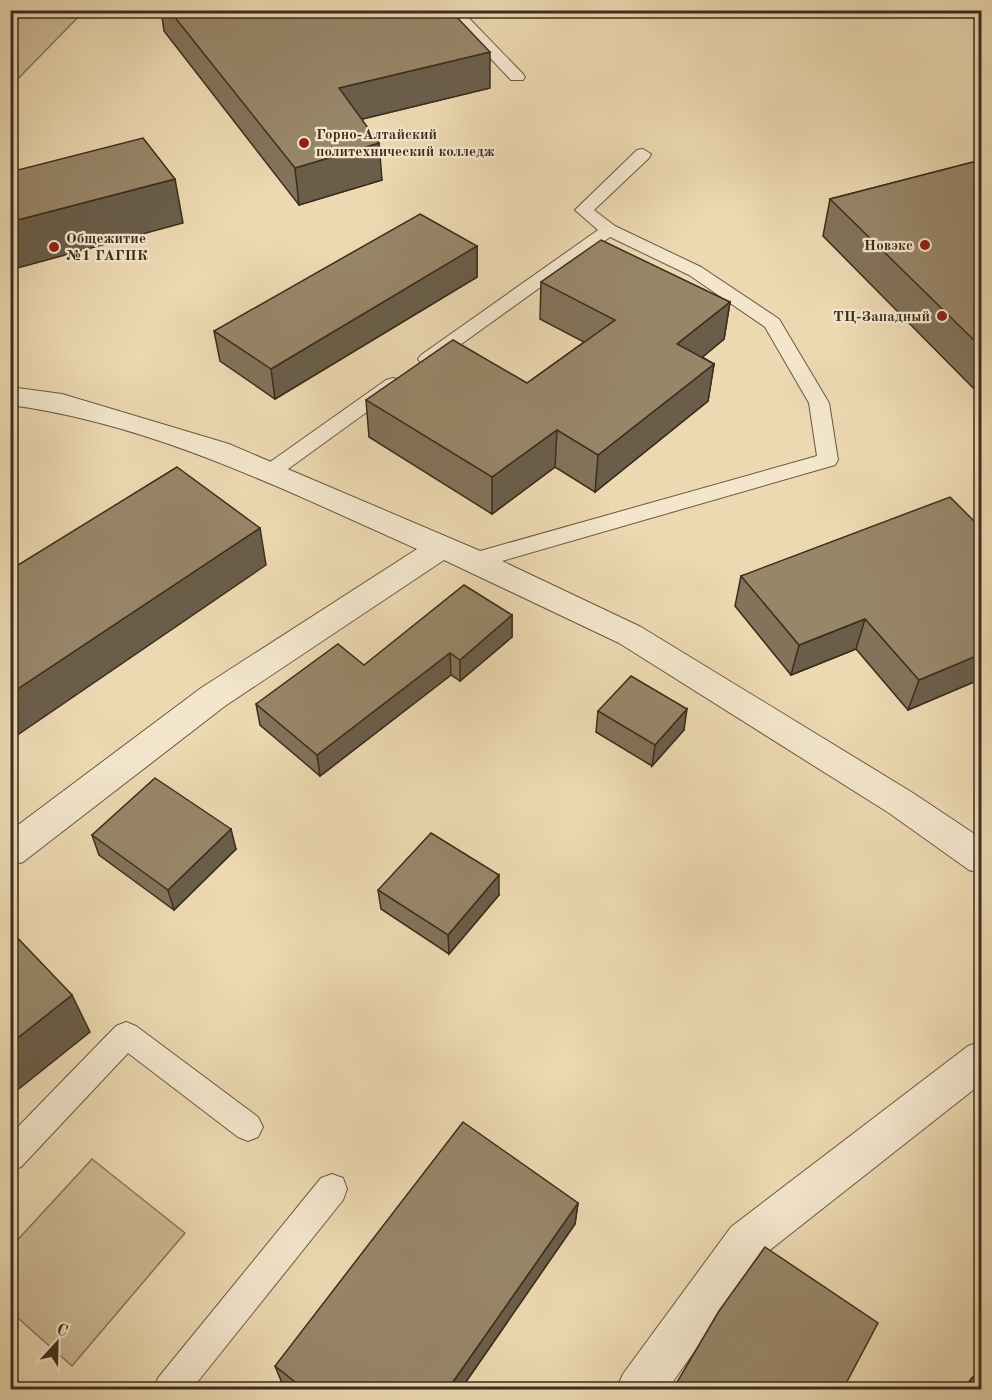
<svg xmlns="http://www.w3.org/2000/svg" width="992" height="1400" viewBox="0 0 992 1400" font-family="'Old Standard TT',serif">
<style>
.green{fill:#cebb98;stroke:#86745a;stroke-width:1.5}
.lines{fill:none;stroke-linecap:round;stroke-linejoin:round}
.lane-casing{stroke:#695841;stroke-width:2}
.street-casing{stroke:#695841;stroke-width:2}
.primary-casing{stroke:#3d2d1c;stroke-width:2}
.lane{fill:#f3e6cc;fill-rule:evenodd}
.street{fill:#f3e6cc;fill-rule:evenodd}
.primary{fill:#ecd8b1;fill-rule:evenodd}
.wall{fill:#83735a;stroke:#3d2d1c;stroke-width:1.5}
.shaded-wall{fill:#6a5e4a;stroke:#3d2d1c;stroke-width:1.5}
.building{fill:#988669;stroke:#3d2d1c;stroke-width:1.5}
.poi-dot{fill:#8f2418;stroke:#f3e6cc;stroke-width:2}
.labels{text-anchor:middle;stroke-width:4.5;stroke-linejoin:round;paint-order:stroke}
.far-poi-label{font-size:15px;font-weight:bold;fill:#3d2d1c;stroke:#f3e6cc;text-anchor:start}
</style>
<rect width="100%" height="100%" fill="#ecd8b1"/>
<filter id="stains"><feTurbulence type="fractalNoise" baseFrequency=".00333" numOctaves="4"/><feColorMatrix values="0 0 0 0 .2 0 0 0 0 .09 0 0 0 0 .02 0 0 0 .5 -.17"/></filter>
<radialGradient id="worn" r=".72"><stop offset=".6" stop-color="#630" stop-opacity="0"/><stop offset="1" stop-color="#630" stop-opacity=".3"/></radialGradient>
<!-- green -->
<g class="green">
<path d="M11,10L84,11L11,86L10,11Z"/>
<path d="M92,1159L185,1233L72,1366L11,1312V1247Z"/>
</g>
<g class="lines">
<!-- lane casing -->
<g class="lane-casing">
<g id="lane">
<path d="M445,10H461L523,74L525,77L523,80H511Z"/>
<path d="M643,149L651,154L649,158L594,210L615,226L701,267L779,319L829,403L838,460L835,465L474,569L466,567L463,561L466,555L817,456L809,403L765,327L689,275L610,237L435,363H421L418,359L421,355L598,230L575,210L637,150Z"/>
<path d="M393,378L400,380L403,384L400,388L277,477L270,479L263,477L260,472L263,467L386,380Z"/>
<path d="M126,1022L136,1026L258,1117L263,1127L258,1137L248,1141L238,1137L128,1053L21,1167L10,1171V1135L116,1026Z"/>
<path d="M332,1174L343,1178L347,1189L343,1200L191,1390H154L158,1378L321,1178Z"/>
</g>
</g>
<!-- street casing -->
<g class="street-casing">
<g id="street">
<path d="M10,387L62,394L229,444L485,553L641,627L913,793L982,839V874L969,870L889,813L619,643L444,560L225,706L23,862L10,866V831L201,688L417,549C286,491 154,424 10,405Z"/>
<path d="M982,1041V1083L761,1257L667,1390H616L623,1374L731,1227L968,1046Z"/>
</g>
</g>
<!-- primary casing -->
<g class="primary-casing">
<path id="primary" d="M965,10H982V21L975,19Z"/>
</g>
<!-- lane -->
<use href="#lane" class="lane"/>
<!-- street -->
<use href="#street" class="street"/>
<!-- primary -->
<use href="#primary" class="primary"/>
</g>
<!-- wall -->
<g class="wall">
<path d="M161,10H169L490,88L362,119L382,180L299,205L164,31Z"/>
<path d="M981,160V396L823,236L830,199Z"/>
<path d="M477,246V277L275,399L220,361L214,331Z"/>
<path d="M541,282L730,302L724,339L702,357L714,364L708,401L595,492L555,467L492,514L369,437L366,400L527,383L584,342L540,319Z"/>
<path d="M981,528V679L908,710L856,649L791,675L735,606L741,576Z"/>
<path d="M512,615V637L460,681L451,675L320,776L260,725L256,704L364,665Z"/>
<path d="M598,711L684,730L652,766L596,732Z"/>
<path d="M92,835L236,849L174,910L99,855Z"/>
<path d="M378,890L499,895L449,954L381,909Z"/>
<path d="M578,1203L575,1224L461,1389H290L282,1383L275,1366Z"/>
<path d="M979,1370L981,1389H961L963,1388Z"/>
</g>
<!-- shaded-wall -->
<g class="shaded-wall">
<path d="M490,52V88L342,124L339,88Z"/>
<path d="M379,143L382,180L299,205L295,168Z"/>
<path d="M175,179L183,223L10,270V222Z"/>
<path d="M477,246V277L275,399L271,369Z"/>
<path d="M730,302L724,339L673,382L677,344Z"/>
<path d="M714,364L708,401L595,492L598,455Z"/>
<path d="M557,430L555,467L492,514V477Z"/>
<path d="M260,528L266,565L10,740V694Z"/>
<path d="M512,615V637L460,681V660Z"/>
<path d="M865,619L856,649L791,675L799,645Z"/>
<path d="M450,653L451,675L320,776L317,755Z"/>
<path d="M981,654V679L908,710L919,680Z"/>
<path d="M687,709L684,730L652,766L655,745Z"/>
<path d="M231,829L236,849L174,910L168,890Z"/>
<path d="M499,875V895L449,954L448,935Z"/>
<path d="M72,995L90,1032L10,1096V1044Z"/>
<path d="M578,1203L575,1224L461,1389H448Z"/>
</g>
<!-- building -->
<g class="building">
<path d="M169,10H450L490,52L339,88L379,143L295,168Z"/>
<path d="M143,138L175,179L10,222V172Z"/>
<path d="M981,160V347L830,199Z"/>
<path d="M420,214L477,246L271,369L214,331Z"/>
<path d="M601,240L730,302L677,344L714,364L598,455L557,430L492,477L366,400L453,340L527,383L615,320L541,282Z"/>
<path d="M177,467L260,528L10,694V570Z"/>
<path d="M950,497L981,528V654L919,680L865,619L799,645L741,576Z"/>
<path d="M464,585L512,615L460,660L450,653L317,755L256,704L338,644L364,665Z"/>
<path d="M631,676L687,709L655,745L598,711Z"/>
<path d="M155,778L231,829L168,890L92,835Z"/>
<path d="M431,833L499,875L448,935L378,890Z"/>
<path d="M10,930L72,995L10,1044Z"/>
<path d="M463,1122L578,1203L448,1389H304L275,1366Z"/>
<path d="M765,1247L878,1323L843,1389H673L719,1311Z"/>
<path d="M979,1370L981,1373V1389H964Z"/>
</g>
<!-- markers -->
<g class="poi-dot">
<circle cx="304" cy="143" r="6"/>
<circle cx="925" cy="245" r="6"/>
<circle cx="54" cy="247" r="6"/>
<circle cx="942" cy="316" r="6"/>
</g>
<g class="labels">
<!-- far-poi labels -->
<g class="far-poi-label">
<text x="316" y="139">Горно-Алтайский<tspan x="316" dy="17">политехнический колледж</tspan></text>
<text x="66" y="243">Общежитие<tspan x="66" dy="17">№1 ГАГПК</tspan></text>
<text x="913" y="250" text-anchor="end">Новэкс</text>
<text x="930" y="321" text-anchor="end">ТЦ-Западный</text>
</g>
</g>
<!-- margin -->
<rect width="992" height="1400" fill="none" stroke="#ecd8b1" stroke-width="36"/>
<rect x="12" y="12" width="968" height="1376" fill="none" stroke="#3d2d1c" stroke-width="3"/>
<rect x="18" y="18" width="956" height="1364" fill="none" stroke="#3d2d1c" stroke-width="1.5"/>
<!-- north arrow -->
<g transform="translate(57 1343) rotate(22)" stroke="#f3e6cc" stroke-width="4.5" paint-order="stroke">
<path d="M0-4.5L10 22L0 15L-10 22Z" fill="#3d2d1c"/>
<text y="-9" font-size="16" font-weight="bold" text-anchor="middle" fill="#3d2d1c">С</text>
</g>
<rect width="100%" height="100%" filter="url(#stains)"/>
<rect width="100%" height="100%" fill="url(#worn)"/>
</svg>
